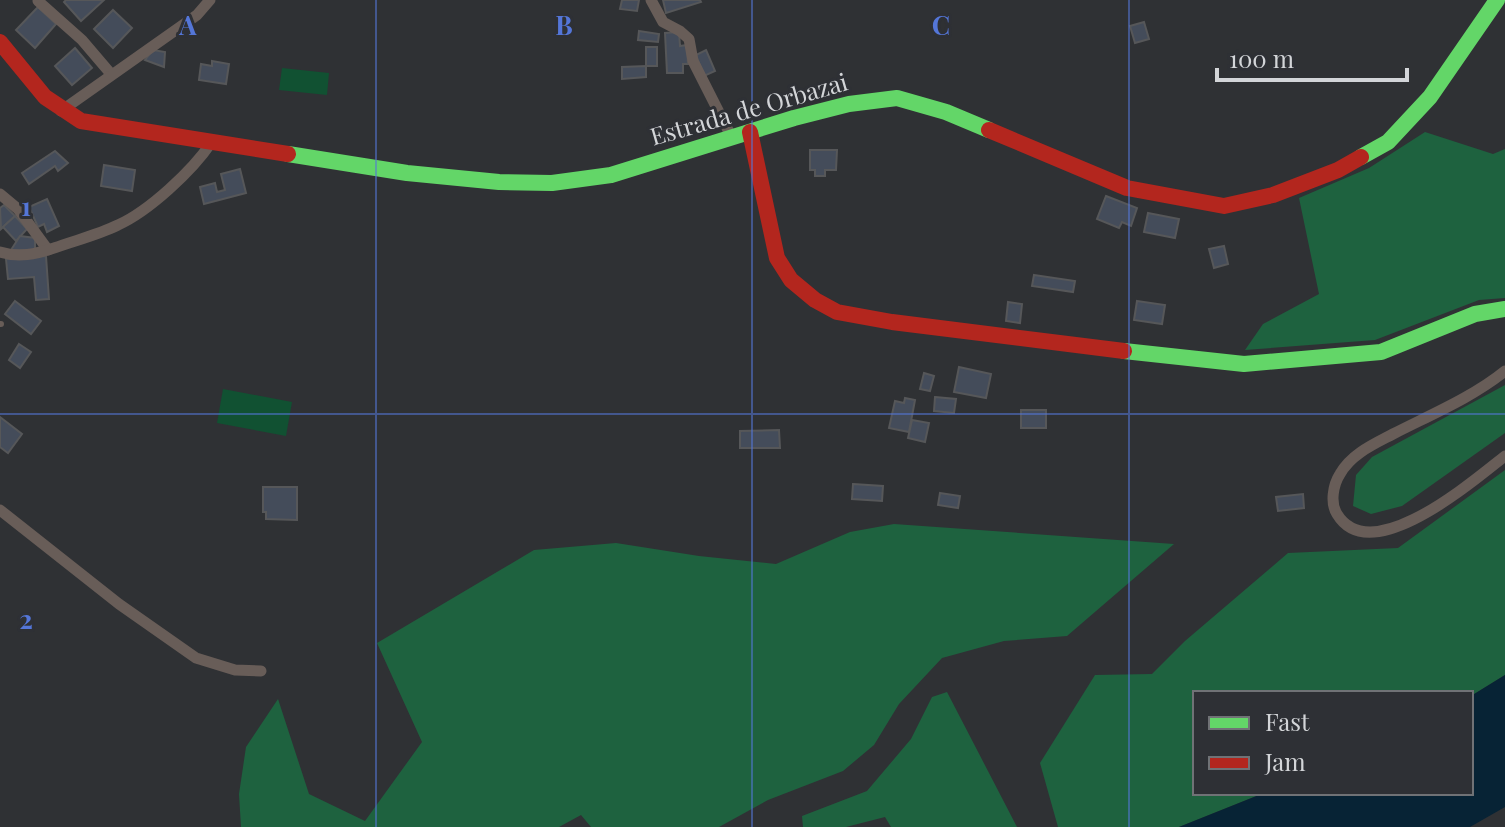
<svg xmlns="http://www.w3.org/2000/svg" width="1505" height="827" viewBox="0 0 1505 827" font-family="'Playfair Display',serif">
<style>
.green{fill:#115132}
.forest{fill:#1e623f}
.water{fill:#072335}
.building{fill:#444c5a;stroke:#565759;stroke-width:2}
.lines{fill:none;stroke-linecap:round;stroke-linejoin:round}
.lane{stroke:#685d58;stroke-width:6}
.street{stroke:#685d58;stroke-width:11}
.fast{stroke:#63d668;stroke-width:16}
.jam{stroke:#b3261e;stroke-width:16}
.grid{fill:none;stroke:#5476d8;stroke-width:2;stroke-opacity:0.55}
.labels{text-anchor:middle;stroke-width:6;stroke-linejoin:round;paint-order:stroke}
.street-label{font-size:24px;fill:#d3d5d8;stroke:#2e3035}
.grid-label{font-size:26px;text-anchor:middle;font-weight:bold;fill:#5476d8;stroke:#2e3035;stroke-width:6;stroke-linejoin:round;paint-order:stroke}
</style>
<rect width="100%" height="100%" fill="#2f3134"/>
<!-- green -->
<g class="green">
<path d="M282,68L329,73L327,95L279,90Z"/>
<path d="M223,389L292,402L286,436L217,423Z"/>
</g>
<!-- forest -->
<g class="forest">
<path d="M1425,132L1493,154L1505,149V298L1479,300L1375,340L1245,350L1263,324L1319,294L1299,198L1369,168Z"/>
<path d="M1505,385V433L1402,506L1371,514L1353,506L1356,475L1372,457Z"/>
<path d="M1505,470V675L1471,696V693H1195V793H1264L1179,827H1058L1040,763L1095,675L1152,674L1185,641L1288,553L1398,548Z"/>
<path d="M894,524L1174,544L1067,636L1004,641L942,658L899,704L874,745L843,771L768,800L719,827H591L581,815L559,827H241L239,794L246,747L278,699L309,794L365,821L422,742L377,643L534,550L616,543L699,556L776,564L850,532Z"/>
<path d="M947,692L1017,827H891L885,817L846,827H803L802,816L867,791L911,739L932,697Z"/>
</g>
<!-- water -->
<path class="water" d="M1505,675V807L1470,827H1179L1264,793H1471V696Z"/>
<!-- building -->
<g class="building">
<path d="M66,0H104L81,21L64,2Z"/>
<path d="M622,0H639L637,11L620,9Z"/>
<path d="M663,0H700L701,2L666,13Z"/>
<path d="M38,7L56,24L35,48L16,30Z"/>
<path d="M113,10L132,28L113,48L94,29Z"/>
<path d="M1144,22L1149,39L1135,43L1130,26Z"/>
<path d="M639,31L659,34L658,42L638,40Z"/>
<path d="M679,32L680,46L687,45L688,64H683V73H667L665,33Z"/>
<rect x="646" y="47" width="11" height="19"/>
<path d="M75,48L92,68L72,85L55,66Z"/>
<path d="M153,50L165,52L164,67L145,60Z"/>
<path d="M706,50L715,71L704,76L696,55Z"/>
<path d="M212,61L229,64L226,84L199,80L201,64L212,66Z"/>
<path d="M646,66V77L622,79V67Z"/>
<path d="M810,150H837L836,170H825V176H815V170H810Z"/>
<path d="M55,151L68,163L58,171L55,166L29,184L22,173Z"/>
<path d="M104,165L135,170L132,191L101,186Z"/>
<path d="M240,169L246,193L204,204L200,187L215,183L217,192L225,190L221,174Z"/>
<path d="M1106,196L1137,208L1131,226L1122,222L1119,228L1097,219Z"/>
<path d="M47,199L59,226L47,232L44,224L38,227L29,207Z"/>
<path d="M4,205L15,216L1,229L0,208Z"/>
<path d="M1148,213L1179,219L1175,238L1144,232Z"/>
<path d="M15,216L27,229L16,241L3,227Z"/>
<path d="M20,236L35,238V250H11Z"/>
<path d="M1224,246L1228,264L1214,268L1209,249Z"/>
<path d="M46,256L49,299L36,300L34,277L8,279L6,259Z"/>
<path d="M1034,275L1075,281L1073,292L1032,286Z"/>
<path d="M15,301L41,321L31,334L5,314Z"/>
<path d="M1137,301L1165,305L1162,324L1134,320Z"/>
<path d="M1008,302L1022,304L1020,323L1006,321Z"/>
<path d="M19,344L31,352L20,368L9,360Z"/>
<path d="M959,367L991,374L986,398L954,392Z"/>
<path d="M924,373L934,376L930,391L920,389Z"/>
<path d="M935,397L956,399L954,413L934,411Z"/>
<path d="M905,398L915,400L909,432L889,428L895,401L904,403Z"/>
<rect x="1021" y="410" width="25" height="18"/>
<path d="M0,417L22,434L8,453L0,447Z"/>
<path d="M912,420L929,423L925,442L908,438Z"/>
<path d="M779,430L780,448H740V431Z"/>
<path d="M853,484L883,486L882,501L852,499Z"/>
<path d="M263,487H297V520L266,519V512H263Z"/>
<path d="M940,493L960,496L958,508L938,505Z"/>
<path d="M1303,494L1304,508L1278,511L1276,497Z"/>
</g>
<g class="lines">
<!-- lane -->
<path class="lane" d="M0,324H1"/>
<!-- street -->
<g class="street">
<path d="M651,0L663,22L680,31L689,39L693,61L732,138"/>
<path d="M38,1L82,40L111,74"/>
<path d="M61,111L197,15L210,0"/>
<path d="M0,194L18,209L48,250"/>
<path d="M0,252C19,258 36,254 54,248C76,240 98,235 118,225C149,211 192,171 211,143"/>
<path d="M1505,371C1473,397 1430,415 1393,434C1374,444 1351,454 1340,474C1333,485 1330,503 1337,514C1371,570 1474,480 1505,456"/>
<path d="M0,510L119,604L196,658L235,670L261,671"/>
</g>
<!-- fast -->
<g class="fast">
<path d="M288,154L407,173L499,182L552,183L611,175L794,118L849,104L897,98L946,112L989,130"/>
<path d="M1361,157L1388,142L1430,97L1497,0"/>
<path d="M1124,351L1244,364L1381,352L1475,314L1505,309"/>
</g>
<!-- jam -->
<g class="jam">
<path d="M0,42L45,97L81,121L288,154"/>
<path d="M989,130L1127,188L1224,206L1273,195L1338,170L1361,157"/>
<path d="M750,132L777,258L791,280L815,300L837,312L892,322L1124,351"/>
</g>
</g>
<!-- grid -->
<path class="grid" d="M376,0V827M752,0V827M1129,0V827M0,414H1505"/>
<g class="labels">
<!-- street labels -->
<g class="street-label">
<text transform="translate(749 110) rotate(-16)" y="8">Estrada de Orbazai</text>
</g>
</g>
<g class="grid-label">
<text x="188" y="35">A</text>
<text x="564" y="35">B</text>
<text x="941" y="35">C</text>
<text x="26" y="216">1</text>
<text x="26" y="629">2</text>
</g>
<!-- legend -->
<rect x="1193" y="691" width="280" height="104" fill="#2e3035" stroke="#707276" stroke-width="2"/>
<rect x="1209" y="717" width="40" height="12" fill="#63d668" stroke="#707276" stroke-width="2"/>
<text x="1265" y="731" font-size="24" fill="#d3d5d8">Fast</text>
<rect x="1209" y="757" width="40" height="12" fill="#b3261e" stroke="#707276" stroke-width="2"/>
<text x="1265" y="771" font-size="24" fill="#d3d5d8">Jam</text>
<!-- scale -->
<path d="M1217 68v12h190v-12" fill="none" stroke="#d3d5d8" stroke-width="4"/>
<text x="1229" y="68" font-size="24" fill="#d3d5d8" stroke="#2e3035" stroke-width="6" paint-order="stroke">100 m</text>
</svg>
